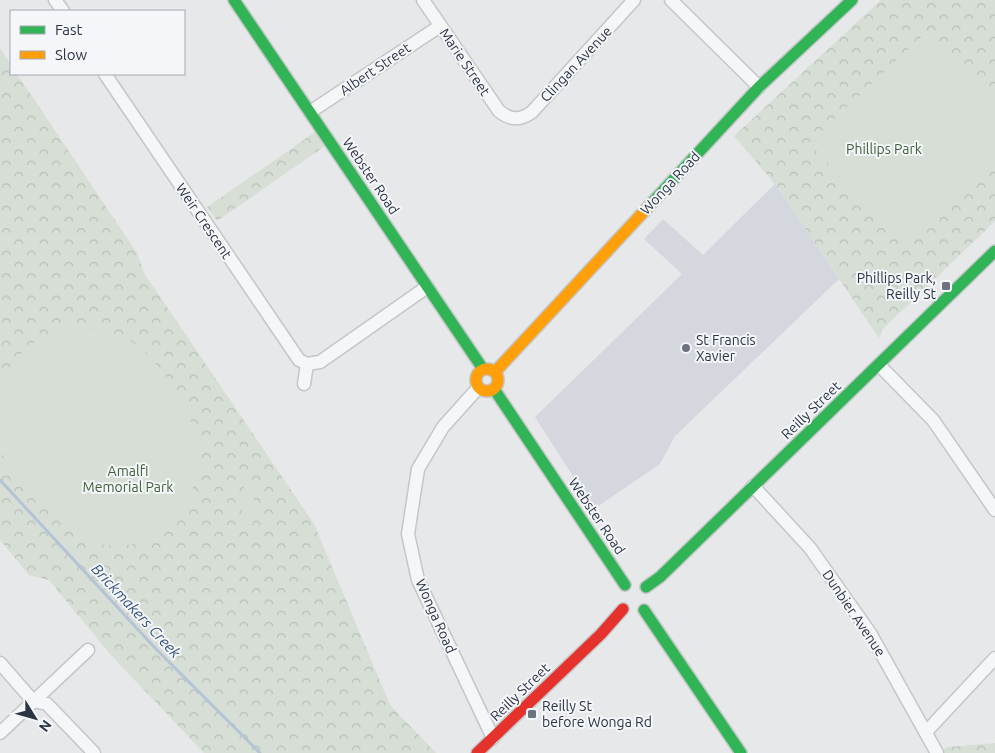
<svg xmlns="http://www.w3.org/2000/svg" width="995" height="753" viewBox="0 0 995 753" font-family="Ubuntu,sans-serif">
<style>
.built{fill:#d4d7dd}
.park{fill:url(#park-crowns)}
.garden{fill:#d6ded6}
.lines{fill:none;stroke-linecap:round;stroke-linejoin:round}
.stream{stroke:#b4c4d5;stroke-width:3}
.street-casing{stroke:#c4c6c8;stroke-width:15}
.fast-casing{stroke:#c4c6c8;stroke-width:14}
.slow-casing{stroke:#c4c6c8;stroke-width:14}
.jam-casing{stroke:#c4c6c8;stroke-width:14}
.street{stroke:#f5f6f7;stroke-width:12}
.fast{stroke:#30b455;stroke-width:11}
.slow{stroke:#ff9f0a;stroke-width:11}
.jam{stroke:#e5322d;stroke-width:11}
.poi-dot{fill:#6c737f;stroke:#f4f6f9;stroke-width:2}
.labels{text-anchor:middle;stroke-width:4;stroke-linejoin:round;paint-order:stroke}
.street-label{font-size:14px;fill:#2b3445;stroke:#f4f6f9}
.park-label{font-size:14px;fill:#3f6138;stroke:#f4f6f9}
.poi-label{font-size:14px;fill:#2b3445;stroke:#f4f6f9;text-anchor:start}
.water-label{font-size:15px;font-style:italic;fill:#34527a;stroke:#f4f6f9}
</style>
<defs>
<pattern id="park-crowns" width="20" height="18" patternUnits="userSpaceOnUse" patternTransform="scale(1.25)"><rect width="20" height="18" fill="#d6ded6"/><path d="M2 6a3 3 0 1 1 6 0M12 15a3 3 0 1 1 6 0" fill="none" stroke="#b8bfb9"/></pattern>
</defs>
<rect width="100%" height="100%" fill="#e6e8ea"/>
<!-- built -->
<path class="built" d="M775,184L839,279L675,436L660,464L594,509L535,417L682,274L644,239L663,219L703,255Z"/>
<!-- park -->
<g class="park">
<path d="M881,0H995V221L883,329L879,338L775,184L734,136Z"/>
<path d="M0,48L11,65V74H17L137,253L144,273L314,524L390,705L436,753H204L110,654L49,580L29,575L0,540Z"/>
<path d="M318,130L328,144L217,221L207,207Z"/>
<path d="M995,743V753H943L942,751L948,747Z"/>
</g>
<!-- garden -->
<g class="garden">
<path d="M929,30L995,101V165L907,248L809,143Z"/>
<path d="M81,328C99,329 119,333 135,344C162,362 201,425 200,459C200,473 193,489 186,501C180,511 174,521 166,529C146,548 108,550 84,539C58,527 26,484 7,462L0,450V382L2,378C24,347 42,330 81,328Z"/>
<path d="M244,483L255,484L253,524H241Z"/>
</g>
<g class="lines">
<!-- stream -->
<path class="stream" d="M0,480L156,649L260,753"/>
<!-- street casing -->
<g class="street-casing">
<g id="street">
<path d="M55,0L63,11"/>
<path d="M423,0L499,111C510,120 520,121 532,112L634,0"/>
<path d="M671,0L759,87"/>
<path d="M105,74L299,360L307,364L320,362L427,287"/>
<path d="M310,112L440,26"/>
<path d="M879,365L933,420L995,510"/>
<path d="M304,384L307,364"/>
<path d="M478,388L443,427L418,469L408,534L418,580L493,738"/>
<path d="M753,486L810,548L870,633L937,753"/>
<path d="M0,663L33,701"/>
<path d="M33,701L47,704L94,753"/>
<path d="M926,732L995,658"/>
<path d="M0,733L88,650"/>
</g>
</g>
<!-- fast casing -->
<g class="fast-casing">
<g id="fast">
<path d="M234,0L483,369"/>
<path d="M649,206L759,87L852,0"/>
<path d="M494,389L625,585"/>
<path d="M646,587L660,577L995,251"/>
<path d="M644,610L741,753"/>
</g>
</g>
<!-- slow casing -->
<g class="slow-casing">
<g id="slow">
<circle cx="487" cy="380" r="11"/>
<path d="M495,372L649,206"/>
</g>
</g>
<!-- jam casing -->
<g class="jam-casing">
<path id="jam" d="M477,753L601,634L623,609"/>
</g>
<!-- street -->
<use href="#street" class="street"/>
<!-- fast -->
<use href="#fast" class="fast"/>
<!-- slow -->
<use href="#slow" class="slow"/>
<!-- jam -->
<use href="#jam" class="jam"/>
</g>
<!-- markers -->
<g class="poi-dot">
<rect x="941" y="281" width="10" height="10" rx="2.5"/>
<circle cx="686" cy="348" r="5"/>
<rect x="527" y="709" width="10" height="10" rx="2.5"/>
</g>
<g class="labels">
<!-- street labels -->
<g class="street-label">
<text transform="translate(465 62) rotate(56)" y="5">Marie Street</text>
<text transform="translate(576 64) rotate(-47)" y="5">Clingan Avenue</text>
<text transform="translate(375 69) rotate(-34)" y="5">Albert Street</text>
<text transform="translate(371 176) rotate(56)" y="5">Webster Road</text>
<text transform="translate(670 183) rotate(-47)" y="5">Wonga Road</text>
<text transform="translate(204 221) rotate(56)" y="5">Weir Crescent</text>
<text transform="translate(811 410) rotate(-44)" y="5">Reilly Street</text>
<text transform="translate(597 516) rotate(56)" y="5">Webster Road</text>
<text transform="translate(854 613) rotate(56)" y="5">Dunbier Avenue</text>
<text transform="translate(436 616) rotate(66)" y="5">Wonga Road</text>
<text transform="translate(520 692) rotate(-44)" y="5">Reilly Street</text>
</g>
<!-- park labels -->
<g class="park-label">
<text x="884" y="154">Phillips Park</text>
<text x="128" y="476">Amalfi<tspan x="128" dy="16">Memorial Park</tspan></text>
</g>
<!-- poi labels -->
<g class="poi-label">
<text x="936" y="283" text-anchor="end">Phillips Park,<tspan x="936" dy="16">Reilly St</tspan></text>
<text x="696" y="345">St Francis<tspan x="696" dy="16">Xavier</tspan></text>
<text x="542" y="711">Reilly St<tspan x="542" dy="16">before Wonga Rd</tspan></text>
</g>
<!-- water labels -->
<g class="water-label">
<text transform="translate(136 611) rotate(47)" y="5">Brickmakers Creek</text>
</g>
</g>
<!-- legend -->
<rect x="10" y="10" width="175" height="65" fill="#f4f6f9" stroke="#a4a8b1"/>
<rect x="20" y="26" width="25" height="8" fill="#30b455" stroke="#a4a8b1"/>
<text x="55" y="35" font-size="15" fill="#2b3445">Fast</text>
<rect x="20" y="51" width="25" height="8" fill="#ff9f0a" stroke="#a4a8b1"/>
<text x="55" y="60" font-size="15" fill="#2b3445">Slow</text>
<!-- north arrow -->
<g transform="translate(35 718) rotate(127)" stroke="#f4f6f9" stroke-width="4" paint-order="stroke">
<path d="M0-4L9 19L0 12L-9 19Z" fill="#2b3445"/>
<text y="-8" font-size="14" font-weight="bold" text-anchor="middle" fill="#2b3445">N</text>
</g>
</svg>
